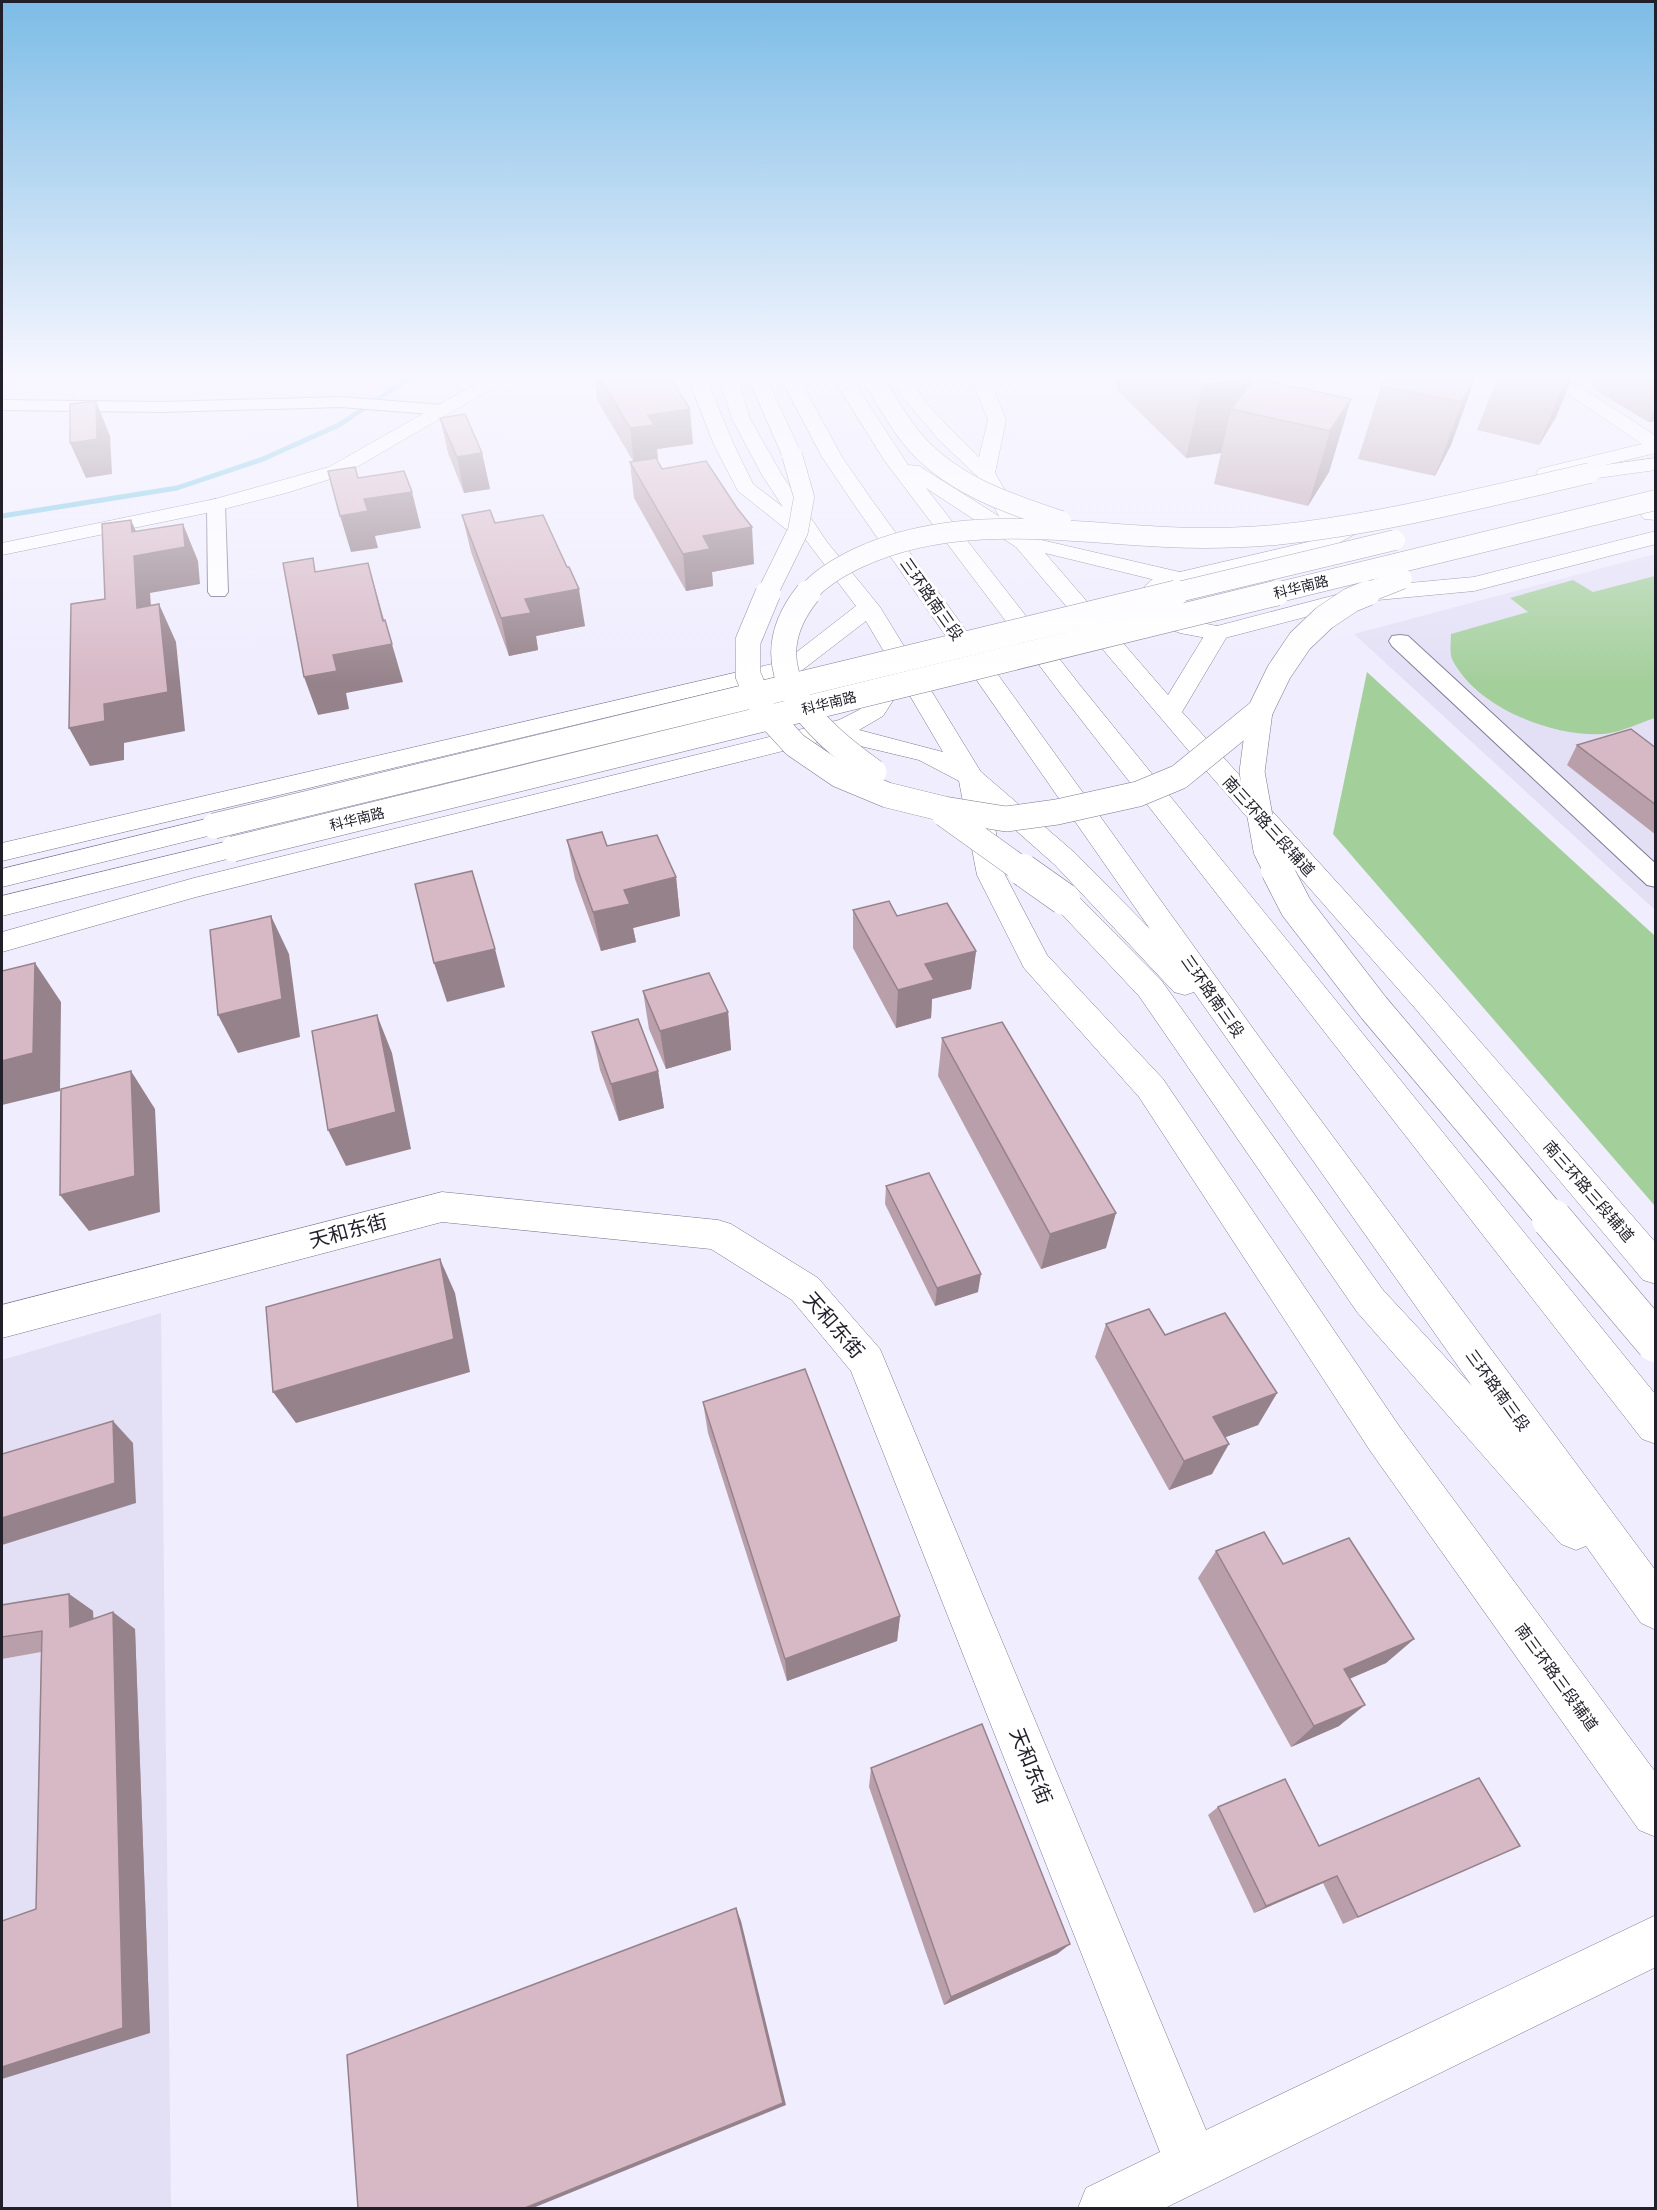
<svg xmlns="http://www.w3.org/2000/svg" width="1657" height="2210" viewBox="0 0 1657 2210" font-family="'PT Sans Narrow','Noto Sans SC',sans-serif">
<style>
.built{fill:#e3e0f6}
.green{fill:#a3cf9b}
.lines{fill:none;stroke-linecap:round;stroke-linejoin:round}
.stream{stroke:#7bc8e3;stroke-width:5}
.street-casing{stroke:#7c7892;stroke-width:2}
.secondary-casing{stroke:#7c7892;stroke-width:1}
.primary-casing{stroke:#7c7892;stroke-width:1}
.highway-casing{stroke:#7c7892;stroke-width:1}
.street{fill:#fff;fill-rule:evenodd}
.secondary{fill:#fff;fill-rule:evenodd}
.primary{fill:#fff;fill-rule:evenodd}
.highway{fill:#fff;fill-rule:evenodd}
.highway-bridge-far3-casing{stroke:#7c7892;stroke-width:21;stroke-linecap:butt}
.highway-bridge-far2-casing{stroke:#7c7892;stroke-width:26;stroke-linecap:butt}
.highway-bridge-far1-casing{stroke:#7c7892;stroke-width:33;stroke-linecap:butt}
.highway-bridge-casing{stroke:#7c7892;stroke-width:41;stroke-linecap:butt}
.highway-bridge-far3{stroke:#fff;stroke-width:20}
.highway-bridge-far2{stroke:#fff;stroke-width:25}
.highway-bridge-far1{stroke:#fff;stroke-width:32}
.highway-bridge{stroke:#fff;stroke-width:40}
.wall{fill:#b99faa}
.shaded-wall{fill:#96828b}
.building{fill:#d7b9c6;stroke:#96828b;stroke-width:1.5}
.labels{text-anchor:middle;stroke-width:6;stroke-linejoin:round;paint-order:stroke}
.far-street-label{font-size:14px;fill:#211f29;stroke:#fff}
.street-label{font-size:16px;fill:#211f29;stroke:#fff}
.near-street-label{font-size:20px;fill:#211f29;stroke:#fff}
</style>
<rect width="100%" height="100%" fill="#efedfe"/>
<!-- built -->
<g class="built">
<path d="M1655,554V910L1354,634Z"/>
<path d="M161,1313L171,2208H2V1360Z"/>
</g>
<!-- green -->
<g class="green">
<path d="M1655,576V718C1639,723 1620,733 1603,734C1552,737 1478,708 1453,661C1449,655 1451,642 1451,634L1528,612L1510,598L1573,580L1593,592Z"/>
<path d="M1367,672L1655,936V1206L1333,834Z"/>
</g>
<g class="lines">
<!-- stream -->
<path class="stream" d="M2,516L177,488L263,459L339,425L417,373"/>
<!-- street casing -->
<g class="street-casing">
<g id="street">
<path d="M341,397L443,405L451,410L443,415L341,407L162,412L2,410V400L162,402Z"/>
<path d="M216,499L223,501L225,505L228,592L225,596H211L208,592L207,505L209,501Z"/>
<path d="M1400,635L1408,636L1656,864V887L1647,885L1392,646L1389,641L1392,636Z"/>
</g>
</g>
<!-- secondary casing -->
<g class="secondary-casing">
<g id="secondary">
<path d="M495,373H518L343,475L286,493L216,511L2,555V543L215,499L329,467Z"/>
<path d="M686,373H704L734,445L753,484L783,507L762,475L732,419L718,373H736L750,419L782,475L827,542L880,607L984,777L1005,875L1047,955L1163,1079L1399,1426L1656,1773V1837L1639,1830L1371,1452L1139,1097L1024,968L977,875L959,781L919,760L831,739L196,897L2,952V932L194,878L839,720L859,710L872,696L864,682L852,675L848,670L852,665C875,659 886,678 896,696L883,716L859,730L943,752L866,621L801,671L2,861V843L785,661L856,606L799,531L787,530L738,491L714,445Z"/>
<path d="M887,373H905C925,405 952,431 979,457L988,420L969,373H987L1006,420L995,473L1035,542L1032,547L1024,548L1016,547L977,476L940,441L904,399Z"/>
<path d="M1537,373H1559L1656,436V453L1546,479L1539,477L1536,473L1539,469L1642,444Z"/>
<path d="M1371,511L1378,513L1381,517L1378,521L1323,552L1170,588L1163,594L1160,601L1171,611L1187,620L1217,626L1366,587L1474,577L1656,531V544L1474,591L1367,601L1217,640L1180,633L1162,626L1147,614L1138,601L1145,586L1154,578L1308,542Z"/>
<path d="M442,1192L718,1220L731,1224L818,1278L880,1349L1206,2130L1656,1915V1967L1165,2208H1078L1086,2188L1160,2152L851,1371L792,1300L711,1249L442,1222L2,1338V1305Z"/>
</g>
</g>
<!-- primary casing -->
<g class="primary-casing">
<path id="primary" d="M1024,536L1184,573L1187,578L1184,583L1176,585L1045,553L1168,695L1209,628L1217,626L1225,628L1229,633L1182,712L1436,991L1656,1243V1284L1643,1280L1414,1007L1188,750L1016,547L1013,542L1016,537Z"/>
</g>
<!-- highway casing -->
<g class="highway-casing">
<g id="highway">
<path d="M746,373H764L802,455L799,459H785L782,455Z"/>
<path d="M778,373H796L842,457L869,496L1270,1052L1656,1571V1630L1641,1623L1586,1546L1576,1550L1561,1544L1357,1312L1139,996L1054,906L1050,899L1054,892L1064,889L1074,892L1161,980L1383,1290L1472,1386L1194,992L1185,995L1174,992L1055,865L962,783L958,777L962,771L971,769L980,771L1075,853L1150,929L851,500L822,457Z"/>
<path d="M830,373H848L908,465L919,466L1032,537L1035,542L1032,547L1024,548L1016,547L926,488L1079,684L1656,1395V1444L1642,1439L1061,694L884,460Z"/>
<path d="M1656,458V470L1590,479L1583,477L1580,473L1583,469L1590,467Z"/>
<path d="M1656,508V520L1644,519L1641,515L1644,511Z"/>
<path d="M214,817L224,820L228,826L224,832L2,887V869Z"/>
<path d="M233,840L243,843L247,849L243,855L2,916V896Z"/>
</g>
</g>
<!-- street -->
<use href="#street" class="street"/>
<!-- secondary -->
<use href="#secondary" class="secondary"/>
<!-- primary -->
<use href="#primary" class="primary"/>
<!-- highway -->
<use href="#highway" class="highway"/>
<!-- highway-bridge-far3 casing -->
<g class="highway-bridge-far3-casing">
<g id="highway-bridge-far3">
<path d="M870,373C883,394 894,416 910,436C947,483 1006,503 1061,521"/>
<path d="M767,594L798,531L804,497L792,455"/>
<path d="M807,594C820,578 839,567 858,558C954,513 1064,532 1166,537C1202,539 1239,538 1275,535C1382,524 1485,497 1590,473"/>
<path d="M1170,594L1395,540"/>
<path d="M1271,594L1656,500"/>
<path d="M1364,594L1402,579"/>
</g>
</g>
<!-- highway-bridge-far2 casing -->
<g class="highway-bridge-far2-casing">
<g id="highway-bridge-far2">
<path d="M768,593L748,641V675L763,710L795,745L839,775L887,795L944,809L1006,819L1057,812L1138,794L1179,777L1260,711L1279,672L1300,641L1324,618L1351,600L1368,593"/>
<path d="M808,593C747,669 813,728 874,772"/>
<path d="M1260,711L1252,772L1266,850L1277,872"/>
<path d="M944,814L1025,872"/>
<path d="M214,826L1176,593"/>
<path d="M233,849L1277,593"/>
</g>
</g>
<!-- highway-bridge-far1 casing -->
<g class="highway-bridge-far1-casing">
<g id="highway-bridge-far1">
<path d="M1023,870L1064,899"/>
<path d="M1277,870L1296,907L1374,1008L1553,1220"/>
</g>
</g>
<!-- highway-bridge casing -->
<g class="highway-bridge-casing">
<path id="highway-bridge" d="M1552,1219L1656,1342"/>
</g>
<!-- highway-bridge-far3 -->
<use href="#highway-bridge-far3" class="highway-bridge-far3"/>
<!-- highway-bridge-far2 -->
<use href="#highway-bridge-far2" class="highway-bridge-far2"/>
<!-- highway-bridge-far1 -->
<use href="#highway-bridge-far1" class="highway-bridge-far1"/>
<!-- highway-bridge -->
<use href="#highway-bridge" class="highway-bridge"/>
</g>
<!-- wall -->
<g class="wall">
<path d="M594,373H667L693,444L657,449L658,460H657L662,469L754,564L712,572L713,586L686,591L634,498L630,462L633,461L597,400Z"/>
<path d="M1110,373H1256L1266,381L1351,399L1329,472L1308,506L1214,484L1221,453L1186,458L1116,389L1117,381Z"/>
<path d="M1477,373L1451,445L1435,476L1358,459L1381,386Z"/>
<path d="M1499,373H1574L1556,417L1539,445L1477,430Z"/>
<path d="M1588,373H1656V421L1648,422L1595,390Z"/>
<path d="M440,418L482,453L490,489L464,493L448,453Z"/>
<path d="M462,515L495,523L585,626L536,636L538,650L509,656L471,552Z"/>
<path d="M1577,745L1656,748V835L1567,765Z"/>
<path d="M567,840L607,846L676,877L680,916L633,928L636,942L601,951L575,879Z"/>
<path d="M853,910L897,916L976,951L971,989L932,999L931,1018L896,1028L853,948Z"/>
<path d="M643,991L728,1012L731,1050L666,1069L649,1029Z"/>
<path d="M592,1032L658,1071L664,1108L619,1121L600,1070Z"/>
<path d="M942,1038L1106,1248L1041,1269L938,1076Z"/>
<path d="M886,1186L978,1292L935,1306L885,1204Z"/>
<path d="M1106,1324L1165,1335L1277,1393L1258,1425L1225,1437L1212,1474L1169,1490L1095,1357Z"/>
<path d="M703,1402L900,1616L897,1641L787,1681L708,1433Z"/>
<path d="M1216,1551L1283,1564L1414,1639L1386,1663L1349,1679L1339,1726L1291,1747L1198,1578Z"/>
<path d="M69,1594L93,1611V1619L135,1629L150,2033L36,1909L41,1652L2,1659V1605Z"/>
<path d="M871,1768L1070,1944L1057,1954L944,2005L869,1787Z"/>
<path d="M1218,1807L1319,1846H1520L1343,1924L1323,1883L1254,1913L1208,1815Z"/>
</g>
<!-- shaded-wall -->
<g class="shaded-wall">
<path d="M1477,373L1451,445L1435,476L1462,402Z"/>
<path d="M1568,373H1574L1556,417L1539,445Z"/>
<path d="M1255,378L1231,409L1221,453L1186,458L1202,385Z"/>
<path d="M1351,399L1329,472L1308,506L1330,431Z"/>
<path d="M96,401L110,436L112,474L86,478L70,443Z"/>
<path d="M1656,407V421L1648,422Z"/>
<path d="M690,409L693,444L657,449L658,460L634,464L630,428L648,415Z"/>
<path d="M482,453L490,489L464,493L457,457Z"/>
<path d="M412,492L421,528L375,536L378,548L351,552L340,516L364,499Z"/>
<path d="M131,520L146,554L183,524L198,561L200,584L150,593L154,646L137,608Z"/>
<path d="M752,527L754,564L712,572L713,586L686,591L683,554L703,536Z"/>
<path d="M368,563L391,645L385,620L403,682L346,693L349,709L318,715L304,677Z"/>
<path d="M579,589L585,626L536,636L538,650L509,656L501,618L525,599Z"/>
<path d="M159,604L176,642L185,731L124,743V760L90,766L69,728L104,704Z"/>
<path d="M676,877L680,916L633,928L636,942L601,951L593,912L624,890Z"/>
<path d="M271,916L289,954L300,1037L238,1053L218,1015Z"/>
<path d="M495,949L505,987L447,1002L434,963Z"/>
<path d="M976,951L971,989L932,999L931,1018L896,1028L898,990L925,964Z"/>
<path d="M35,963L61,1002L60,1091L2,1105V1061Z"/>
<path d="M728,1012L731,1050L666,1069L660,1031Z"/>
<path d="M377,1015L392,1053L411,1149L346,1166L328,1130Z"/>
<path d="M131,1071L155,1109L160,1212L89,1231L60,1195Z"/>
<path d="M658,1071L664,1108L619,1121L611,1084Z"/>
<path d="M1116,1213L1106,1248L1041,1269L1050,1234Z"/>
<path d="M440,1259L455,1293L470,1372L296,1423L273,1392Z"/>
<path d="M981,1274L978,1292L935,1306L937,1288Z"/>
<path d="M1277,1393L1258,1425L1197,1448L1213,1417Z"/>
<path d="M113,1421L133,1443L136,1503L2,1545V1518Z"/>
<path d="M1229,1444L1212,1474L1169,1490L1184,1461Z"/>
<path d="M69,1594L93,1611L95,1644L70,1627Z"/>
<path d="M113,1612L135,1629L150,2033L2,2079V2067Z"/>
<path d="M900,1616L897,1641L787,1681L785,1659Z"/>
<path d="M1414,1639L1386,1663L1319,1692L1344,1669Z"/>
<path d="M1365,1705L1339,1726L1291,1747L1314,1726Z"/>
<path d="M1337,1876L1323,1883L1254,1913L1266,1906Z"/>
<path d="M736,1908L741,1921L786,2105L533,2208H525Z"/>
<path d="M1070,1944L1057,1954L944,2005L951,1997Z"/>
</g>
<!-- building -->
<g class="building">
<path d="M597,373H667L690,409L648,415L654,425L630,428Z"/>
<path d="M1189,373H1256L1266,381L1351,399L1330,431L1231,409L1255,378L1202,385Z"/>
<path d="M1389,373H1477L1462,402L1381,386Z"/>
<path d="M96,401L97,439L70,443V404Z"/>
<path d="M465,414L482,453L457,457L440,418Z"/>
<path d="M656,458L662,469L706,461L737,508L752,527L703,536L710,549L683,554L630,462Z"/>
<path d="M355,467L358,478L404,471L412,492L364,499L368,511L340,516L328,471Z"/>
<path d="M490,510L495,523L543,515L567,567H569L579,589L525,599L531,613L501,618L462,515Z"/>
<path d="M131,520L132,532L183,524L185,547L134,556L137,608L159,604L168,692L104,704L105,721L69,728L71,604L105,599L102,524Z"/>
<path d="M313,558L315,572L368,563L383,621L385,620L392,644L333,655L337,671L304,677L283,563Z"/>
<path d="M1631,729L1656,748V805L1577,745Z"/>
<path d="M602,832L607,846L657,835L676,877L624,890L630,904L593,912L567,840Z"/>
<path d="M472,871L495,949L434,963L415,884Z"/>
<path d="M889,901L897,916L947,903L976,951L925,964L934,980L898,990L853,910Z"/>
<path d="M271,916L282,999L218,1015L210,930Z"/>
<path d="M35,963L33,1053L2,1061V971Z"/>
<path d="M709,973L728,1012L660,1031L643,991Z"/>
<path d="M377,1015L396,1112L328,1130L312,1031Z"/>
<path d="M638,1019L658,1071L611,1084L592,1032Z"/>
<path d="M1002,1022L1116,1213L1050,1234L942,1038Z"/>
<path d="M131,1071L135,1176L60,1195L61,1089Z"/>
<path d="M929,1173L981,1274L937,1288L886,1186Z"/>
<path d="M440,1259L454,1339L273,1392L266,1307Z"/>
<path d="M1149,1309L1165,1335L1225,1313L1277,1393L1213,1417L1229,1444L1184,1461L1106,1324Z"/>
<path d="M805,1369L900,1616L785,1659L703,1402Z"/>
<path d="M113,1421L115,1483L2,1518V1454Z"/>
<path d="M1264,1532L1283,1564L1349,1538L1414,1639L1344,1669L1365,1705L1314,1726L1216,1551Z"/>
<path d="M69,1594L70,1627L113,1612L123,2028L2,2067V1921L36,1909L42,1631L2,1637V1605Z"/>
<path d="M982,1724L1070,1944L951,1997L871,1768Z"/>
<path d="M1479,1778L1520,1846L1358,1917L1337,1876L1266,1906L1218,1807L1285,1779L1319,1846Z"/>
<path d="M736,1908L783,2103L525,2208H358L347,2055Z"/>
</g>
<!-- sky -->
<linearGradient id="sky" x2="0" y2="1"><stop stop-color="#7cbce6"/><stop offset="0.55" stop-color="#f8f7ff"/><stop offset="1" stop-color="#f8f7ff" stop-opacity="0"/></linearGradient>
<rect width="1657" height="683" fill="url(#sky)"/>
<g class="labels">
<!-- far-street labels -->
<g class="far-street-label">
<text transform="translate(1301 587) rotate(-14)" y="5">科华南路</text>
<text transform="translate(829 703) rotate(-14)" y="5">科华南路</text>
<text transform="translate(357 819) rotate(-14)" y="5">科华南路</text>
</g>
<!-- street labels -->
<g class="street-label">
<text transform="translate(932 599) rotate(55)" y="6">三环路南三段</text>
<text transform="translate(1269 826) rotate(48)" y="6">南三环路三段辅道</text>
<text transform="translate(1213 996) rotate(55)" y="6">三环路南三段</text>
<text transform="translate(1589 1191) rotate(49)" y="6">南三环路三段辅道</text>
<text transform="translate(1498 1390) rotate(54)" y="6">三环路南三段</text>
<text transform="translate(1557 1677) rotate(54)" y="6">南三环路三段辅道</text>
</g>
<!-- near-street labels -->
<g class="near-street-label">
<text transform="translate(348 1231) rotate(-15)" y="7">天和东街</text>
<text transform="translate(834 1325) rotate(49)" y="7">天和东街</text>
<text transform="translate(1031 1766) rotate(68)" y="7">天和东街</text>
</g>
</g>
<!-- border -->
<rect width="1657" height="2210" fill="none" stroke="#211f29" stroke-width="6"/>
</svg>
